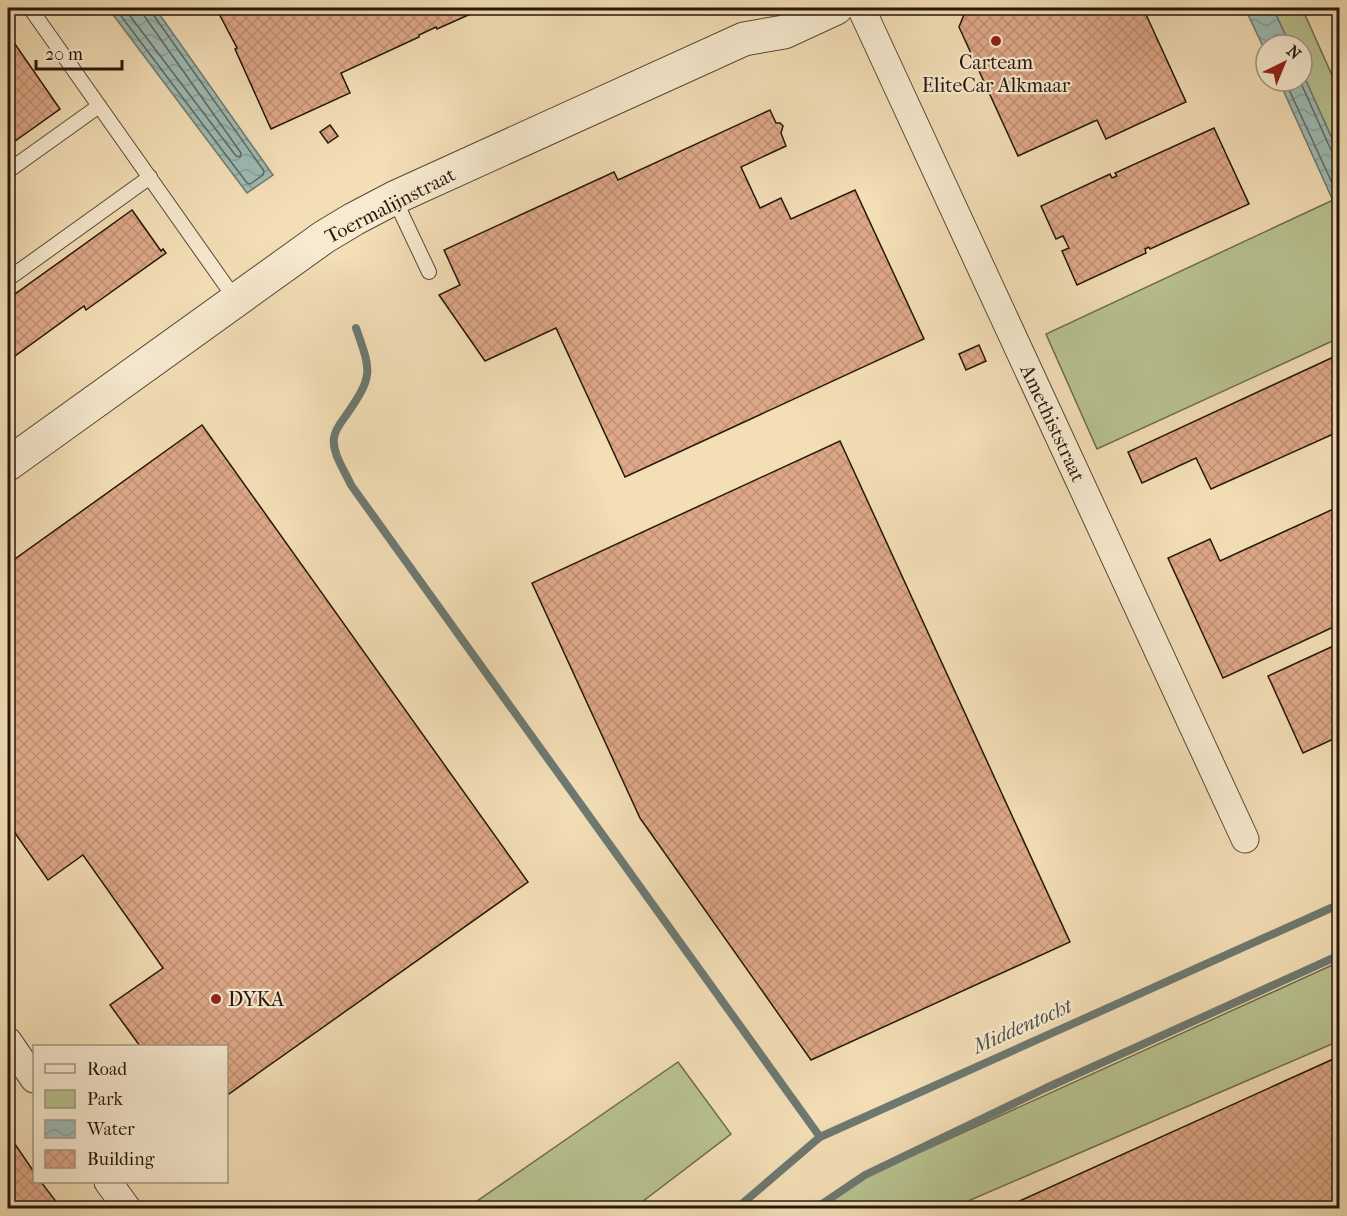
<svg xmlns="http://www.w3.org/2000/svg" width="1347" height="1216" viewBox="0 0 1347 1216" font-family="'IM FELL French Canon',serif">
<style>
.green{fill:#b8c290;stroke:#6e6c4e;stroke-width:1.5}
.water{fill:url(#water-waves);stroke:#6d7971;stroke-width:1.5}
.lines{fill:none;stroke-linecap:round;stroke-linejoin:round}
.shore{stroke:#616960;stroke-width:1.5}
.stream{stroke:#6d7971;stroke-width:8}
.building{fill:url(#building-cross-hatch);stroke:#25170c;stroke-width:1.5}
.service-casing{stroke:#584936;stroke-width:16}
.minor-casing{stroke:#584936;stroke-width:29}
.tertiary-casing{stroke:#584936;stroke-width:35}
.service{stroke:#f7ead0;stroke-width:14}
.minor{stroke:#f7ead0;stroke-width:27}
.tertiary{stroke:#f7ead0;stroke-width:33}
.poi-dot{fill:#8f2418;stroke:#f7ead0;stroke-width:2}
.labels{text-anchor:middle;stroke-width:4.5;stroke-linejoin:round;paint-order:stroke}
.poi-label{font-size:20px;fill:#25170c;stroke:#f7ead0}
.street-label{font-size:20px;fill:#25170c;stroke:#f7ead0}
.water-label{font-size:21px;font-style:italic;fill:#4f5047;stroke:#f7ead0}
</style>
<defs>
<pattern id="water-waves" width="16" height="10" patternUnits="userSpaceOnUse" patternTransform="scale(1.5)"><rect width="16" height="10" fill="#9dbbb5"/><path d="M0 5q4-4 8 0t8 0" fill="none" stroke="#87a09a"/></pattern>
<pattern id="building-cross-hatch" width="8" height="8" patternUnits="userSpaceOnUse" patternTransform="scale(1.5)"><rect width="8" height="8" fill="#dea888"/><path d="M0 0l8 8M0 8l8-8" fill="none" stroke="#be9074"/></pattern>
</defs>
<rect width="100%" height="100%" fill="#f3deb6"/>
<filter id="stains"><feTurbulence type="fractalNoise" baseFrequency=".00333" numOctaves="4"/><feColorMatrix values="0 0 0 0 .2 0 0 0 0 .09 0 0 0 0 .02 0 0 0 .5 -.17"/></filter>
<radialGradient id="worn" r=".72"><stop offset=".6" stop-color="#630" stop-opacity="0"/><stop offset="1" stop-color="#630" stop-opacity=".3"/></radialGradient>
<!-- green -->
<g class="green">
<path d="M1273,8H1302L1339,91V154L1302,72V45H1290Z"/>
<path d="M1333,200L1339,214V338L1097,449L1046,334Z"/>
<path d="M1339,962V1041L952,1208H821L856,1182L907,1158Z"/>
<path d="M678,1062L731,1134L634,1208H467Z"/>
</g>
<!-- water -->
<g class="water">
<path d="M108,8H155L273,175L247,193Z"/>
<path d="M1245,8H1273L1290,45H1266V53Z"/>
<path d="M1302,72L1339,154V214L1279,81H1302Z"/>
</g>
<g class="lines">
<!-- shore -->
<g class="shore">
<path d="M115,8L247,183L250,184L263,175L264,171L152,13L151,8"/>
<path d="M124,8L236,156L240,157L241,153L145,17L143,8"/>
<path d="M1285,81L1340,200"/>
<path d="M1300,81L1331,150L1335,154H1340"/>
</g>
<!-- stream -->
<g class="stream">
<path d="M356,328C371,371 374,375 347,414C342,421 335,429 334,438C332,454 345,471 351,485L820,1137"/>
<path d="M737,1208L820,1137L1340,904"/>
<path d="M816,1208L865,1175L1046,1088L1340,955"/>
</g>
</g>
<!-- building -->
<g class="building">
<path d="M216,8H484L437,29L436,27L419,35V37L341,73L350,93L271,129L235,49L237,48Z"/>
<path d="M975,8H1143L1186,102L1106,139L1097,120L1018,156L959,27L965,12Z"/>
<path d="M8,34L60,109L8,146Z"/>
<path d="M770,110L776,123H780L783,126L781,133L786,146L741,167L760,208L781,198L791,219L855,190L924,339L625,477L556,328L485,361L439,295L460,285L444,250L614,172L618,180Z"/>
<path d="M330,125L338,136L328,143L320,132Z"/>
<path d="M1214,128L1249,204L1150,249L1149,247L1145,249L1146,253L1077,285L1062,251L1069,248L1063,236L1056,239L1041,206L1110,174L1112,178L1117,176L1115,173Z"/>
<path d="M132,210L161,251L163,249L166,253L86,310L84,306L8,361V299Z"/>
<path d="M979,345L986,361L966,370L959,354Z"/>
<path d="M1340,354V431L1211,489L1196,458L1142,483L1128,452Z"/>
<path d="M202,425L528,882L226,1096V1046H140L110,1005L163,968L83,855L48,880L8,823V564Z"/>
<path d="M840,441L1070,942L811,1060L640,818L532,583Z"/>
<path d="M1340,506V624L1223,678L1168,558L1210,539L1220,561Z"/>
<path d="M1340,643V736L1303,753L1268,676Z"/>
<path d="M1340,1056V1208H1004Z"/>
<path d="M8,1134L34,1172V1182H41L61,1208H8Z"/>
</g>
<g class="lines">
<!-- service casing -->
<g class="service-casing">
<g id="service">
<path d="M30,8L236,300"/>
<path d="M8,171L99,106"/>
<path d="M394,198L429,272"/>
<path d="M8,279L150,177"/>
</g>
</g>
<!-- minor casing -->
<g class="minor-casing">
<g id="minor">
<path d="M861,8L1245,839"/>
<path d="M8,1041L34,1079"/>
<path d="M108,1182L127,1208"/>
</g>
</g>
<!-- tertiary casing -->
<g class="tertiary-casing">
<path id="tertiary" d="M8,464L324,237L354,219L394,198L744,39L784,32L836,8"/>
</g>
<!-- service -->
<use href="#service" class="service"/>
<!-- minor -->
<use href="#minor" class="minor"/>
<!-- tertiary -->
<use href="#tertiary" class="tertiary"/>
</g>
<!-- markers -->
<g class="poi-dot">
<circle cx="996" cy="41" r="6"/>
<circle cx="216" cy="999" r="6"/>
</g>
<g class="labels">
<!-- poi labels -->
<g class="poi-label">
<text x="996" y="69">Carteam<tspan x="996" dy="23">EliteCar Alkmaar</tspan></text>
<text x="228" y="1006" text-anchor="start">DYKA</text>
</g>
<!-- street labels -->
<g class="street-label">
<text transform="translate(390 205) rotate(-27)" y="7">Toermalijnstraat</text>
<text transform="translate(1053 423) rotate(65)" y="7">Amethiststraat</text>
</g>
<!-- water labels -->
<g class="water-label">
<text transform="translate(1022 1026) rotate(-24)" y="7">Middentocht</text>
</g>
</g>
<!-- margin -->
<rect width="1347" height="1216" fill="none" stroke="#f3deb6" stroke-width="30"/>
<rect x="9" y="9" width="1329" height="1198" fill="none" stroke="#25170c" stroke-width="3"/>
<rect x="15" y="15" width="1317" height="1186" fill="none" stroke="#25170c" stroke-width="1.5"/>
<!-- legend -->
<rect x="33" y="1045" width="195" height="138" fill="#f7ead0" stroke="#a39682" stroke-width="1.5"/>
<rect x="45" y="1064" width="30" height="9" fill="#f7ead0" stroke="#a39682" stroke-width="1.5"/>
<text x="87" y="1075" font-size="18" fill="#25170c">Road</text>
<rect x="45" y="1090" width="30" height="18" fill="#b8c290" stroke="#a39682" stroke-width="1.5"/>
<text x="87" y="1105" font-size="18" fill="#25170c">Park</text>
<rect x="45" y="1120" width="30" height="18" fill="url(#water-waves)" stroke="#a39682" stroke-width="1.5"/>
<text x="87" y="1135" font-size="18" fill="#25170c">Water</text>
<rect x="45" y="1150" width="30" height="18" fill="url(#building-cross-hatch)" stroke="#a39682" stroke-width="1.5"/>
<text x="87" y="1165" font-size="18" fill="#25170c">Building</text>
<!-- north arrow -->
<g transform="translate(1284 63) rotate(43)"><circle r="28" fill="#f7ead0" stroke="#a39682" stroke-width="1.5"/>
<path d="M0-4.5L10 22L0 15L-10 22Z" fill="#8f2418"/>
<text y="-9" font-size="16" font-weight="bold" text-anchor="middle" fill="#25170c">N</text>
</g>
<!-- scale -->
<path d="M36 60v9h86v-9" fill="none" stroke="#25170c" stroke-width="3"/>
<text x="45" y="60" font-size="18" fill="#25170c" stroke="#f7ead0" stroke-width="4.5" paint-order="stroke">20 m</text>
<rect width="100%" height="100%" filter="url(#stains)"/>
<rect width="100%" height="100%" fill="url(#worn)"/>
</svg>
